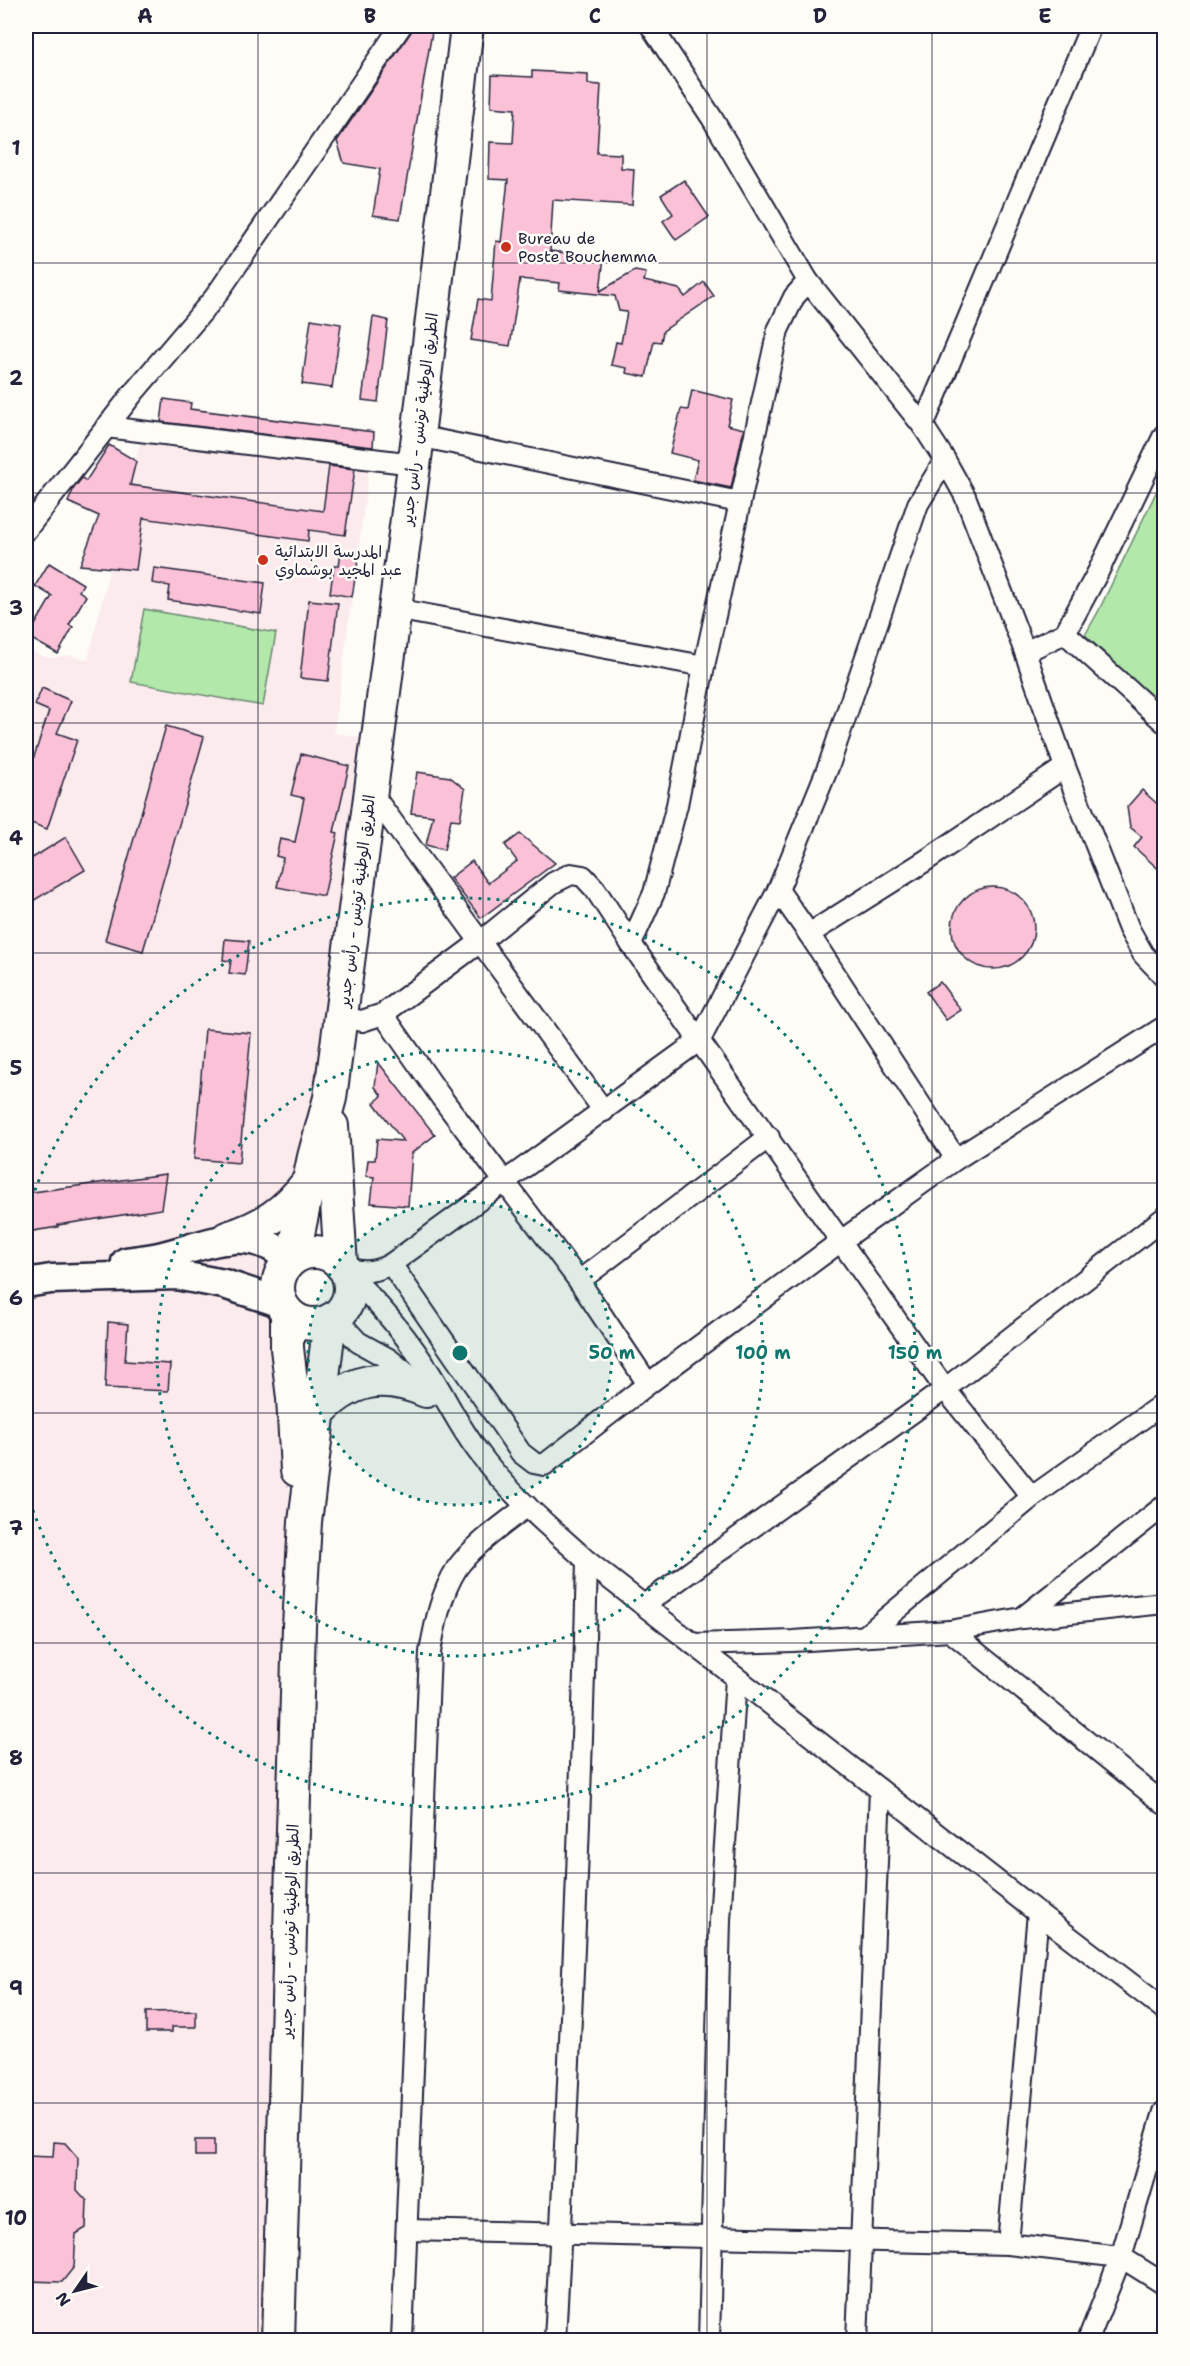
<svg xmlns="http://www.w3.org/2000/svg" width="1190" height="2366" viewBox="0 0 1190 2366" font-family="'Shantell Sans','Playpen Sans Arabic',sans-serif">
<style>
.built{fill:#fcebed}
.green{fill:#b2e8aa;stroke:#6a8572;stroke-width:1.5}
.building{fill:#fbc2d7;stroke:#22223b;stroke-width:1.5}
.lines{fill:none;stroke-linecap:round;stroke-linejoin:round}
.street-casing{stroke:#22223b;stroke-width:24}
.secondary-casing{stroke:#22223b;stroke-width:33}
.primary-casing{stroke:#22223b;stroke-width:36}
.street{stroke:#fdfcf7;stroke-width:20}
.secondary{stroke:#fdfcf7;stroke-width:28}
.primary{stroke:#fdfcf7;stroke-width:32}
.grid{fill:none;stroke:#22223b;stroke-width:1.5;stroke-opacity:0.55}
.ring{fill:none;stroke:#0f766e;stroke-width:3;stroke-dasharray:3 6}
.poi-dot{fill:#c8321e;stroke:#fdfcf7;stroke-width:2}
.labels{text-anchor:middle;stroke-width:5;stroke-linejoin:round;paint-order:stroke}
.poi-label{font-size:16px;fill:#22223b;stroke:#fdfcf7;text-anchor:start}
.street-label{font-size:16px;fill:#22223b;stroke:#fdfcf7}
.centre{fill:#0f766e;stroke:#fdfcf7;stroke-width:3}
.ring-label{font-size:18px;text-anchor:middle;font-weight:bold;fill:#0f766e;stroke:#fdfcf7;stroke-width:5;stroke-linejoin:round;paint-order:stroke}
.neatline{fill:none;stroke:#22223b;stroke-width:2}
.grid-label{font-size:20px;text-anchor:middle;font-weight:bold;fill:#22223b}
</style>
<rect width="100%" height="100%" fill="#fdfcf7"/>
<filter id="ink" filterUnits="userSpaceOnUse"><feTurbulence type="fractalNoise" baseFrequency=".0167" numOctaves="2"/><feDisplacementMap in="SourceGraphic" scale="12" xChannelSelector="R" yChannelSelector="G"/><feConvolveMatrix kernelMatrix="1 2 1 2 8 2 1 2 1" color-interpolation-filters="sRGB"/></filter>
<g filter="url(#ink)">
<!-- built -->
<path class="built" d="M140,442L369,469L334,733L369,739L308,1174L273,1265L267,1302L289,1386L291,1657L275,2081L260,2340H26V645L31,651L45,657L53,658L68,655L88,660Z"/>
<!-- green -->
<g class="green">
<path d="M1164,476V709L1085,635L1098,612Z"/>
<path d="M144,609L276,633L263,706L131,682Z"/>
</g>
<!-- building -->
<g class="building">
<path d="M415,26H433L400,219L373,215L380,169L344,163L337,141Z"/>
<path d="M532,71L588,74V84L601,85L597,153L621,154V168L634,169L632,205L553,200L550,251L604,257L600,291L635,271L646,273L644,281L679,289L685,297L704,282L714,296L663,331L661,342L654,341L646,377L626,373L627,368L611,365L616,342L621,343L627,312L619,311L615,296L559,290L560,283L520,279L510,346L471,340L478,299L491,301L496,241L501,242L508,180L489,179L490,142L513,143L515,109L491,107L492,75L532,77Z"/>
<path d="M684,180L709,217L676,240L663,221L673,214L661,195Z"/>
<path d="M373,317L388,320L378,402L362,400Z"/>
<path d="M311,319L341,324L332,388L302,384Z"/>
<path d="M692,390L733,400L727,425L744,429L731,488L693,480L698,460L670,453L681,409L688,410Z"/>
<path d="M164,399L191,403L190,409L374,432L373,447L161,422Z"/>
<path d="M109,445L136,461L130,485L323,511L329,466L355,469L345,535L309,530L308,541L143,518L136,570L80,565L99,516L68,502L74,488L82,478L86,481Z"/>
<path d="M341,551L359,554L352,597L330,593L334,566H339Z"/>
<path d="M49,563L83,584L79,591L86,596L69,625L73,627L58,654L28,637L52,596L35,586Z"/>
<path d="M154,568L265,583L261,614L168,600L170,586L152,583Z"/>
<path d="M309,600L338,603L328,681L300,678Z"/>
<path d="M42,688L71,701L57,733L77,740L47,829L26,821V781L49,711L35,705Z"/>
<path d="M166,726L204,737L143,951L105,940Z"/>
<path d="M301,754L349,766L334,832L338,833L324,896L277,887L283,858L276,856L280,839L295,842L304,798L291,795Z"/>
<path d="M417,772L450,777L465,789L460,820L451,819L444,850L426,845L433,816L411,813Z"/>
<path d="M1142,790L1164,810V874L1134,847L1142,837L1130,827L1127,807Z"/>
<path d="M520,834L555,863L481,918L450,878L472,861L488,883L517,861L505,845Z"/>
<path d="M66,837L85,870L26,905V862Z"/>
<circle cx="993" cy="928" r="41"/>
<path d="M225,939L249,941L245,975L229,973L231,961L223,960Z"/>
<path d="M940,982L961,1010L946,1020L926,992Z"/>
<path d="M205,1029L251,1033L239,1163L194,1159Z"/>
<path d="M378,1062L435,1135L412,1153L408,1206L371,1203L374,1177L366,1176L368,1160H375L377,1139L403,1141L374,1103L382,1096L375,1087Z"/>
<path d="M166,1174L161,1209L58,1225V1227L26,1232V1193Z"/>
<path d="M108,1322L128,1324L125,1361L170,1364L168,1391L105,1388Z"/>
<path d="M196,2011V2027H172V2032H146V2012Z"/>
<rect x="195" y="2140" width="19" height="16"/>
<path d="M54,2142L65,2143L78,2158L77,2190L87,2201L86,2228L76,2234L74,2267L62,2282L26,2281V2156L53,2157Z"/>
</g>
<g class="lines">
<!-- street casing -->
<g class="street-casing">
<g id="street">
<path d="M651,26L712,118L808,281L923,426L945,460L965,496L1025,652L1065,767L1129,929L1143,954L1164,976"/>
<path d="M923,426L1091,26"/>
<path d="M106,427L414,464"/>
<path d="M418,436L739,502"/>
<path d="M26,530L134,392L215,297L401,26"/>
<path d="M395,609L704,666"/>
<path d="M1065,633L1164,722"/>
<path d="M1025,652L1065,633L1098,572L1164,435"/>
<path d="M370,791L604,1111"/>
<path d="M778,890L809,934L956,1159"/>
<path d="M809,934L925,861L1065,767"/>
<path d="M631,944L654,893L677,805L704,666L778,330L794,297L808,281"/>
<path d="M383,1014L441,1097L579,1281L648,1384"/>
<path d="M341,1017L362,1021L383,1014L480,942L553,883L571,874L583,876L595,889L631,944L945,1389L1032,1497"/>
<path d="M391,1264L521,1453L534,1463L544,1465L648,1384L841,1241L956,1159L1164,1027"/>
<path d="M343,1267C361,1273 374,1273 391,1264L700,1040L778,890L829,765L918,504L945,460"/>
<path d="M345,1270C373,1298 400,1327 422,1361C443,1391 457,1425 480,1454C510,1495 550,1527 587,1561L1038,1913L1164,2009"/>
<path d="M579,1281L769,1137"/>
<path d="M335,1317L358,1342L389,1359L418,1383"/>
<path d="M644,1605L945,1389L1164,1218"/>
<path d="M1022,1618L1164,1506"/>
<path d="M950,1631L1164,1804"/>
<path d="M866,1635L1032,1497L1164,1403"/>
<path d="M693,1644L793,1641L950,1631L1022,1618L1164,1603"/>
<path d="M407,2230L1008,2244L1121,2257L1164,2284"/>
<path d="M1008,2244L1038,1913"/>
<path d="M402,2340L430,1652C435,1624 441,1593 457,1568C473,1545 505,1524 527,1506"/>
<path d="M555,2340C569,2081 581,1821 587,1561"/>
<path d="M709,2340L720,1920L736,1678"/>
<path d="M857,2340L880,1790"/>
<path d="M1088,2340L1121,2257L1164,2112"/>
</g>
</g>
<!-- secondary casing -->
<g class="secondary-casing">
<g id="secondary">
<path d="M126,1262C139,1260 151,1259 163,1256C211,1244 248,1222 290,1260"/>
<path d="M26,1283L51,1279L176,1275L224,1284L282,1303"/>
</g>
</g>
<!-- primary casing -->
<g class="primary-casing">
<g id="primary">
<path d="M332,1126L341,1265"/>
<path d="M227,1238C265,1226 285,1212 309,1181"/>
<circle cx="314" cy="1288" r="36"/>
<path d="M293,1258L314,1157L330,1098L418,436L467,26"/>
<path d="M287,1312V1348L293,1398L297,1470"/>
<path d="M317,1414C350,1379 382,1372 426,1391"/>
<path d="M278,2340L299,1626L305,1522L330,1320"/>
</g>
</g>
<!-- street -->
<use href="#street" class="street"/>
<!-- secondary -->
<use href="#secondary" class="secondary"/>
<!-- primary -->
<use href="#primary" class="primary"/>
</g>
</g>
<!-- grid -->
<path class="grid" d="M258,26V2340M483,26V2340M707,26V2340M932,26V2340M26,263H1164M26,493H1164M26,723H1164M26,953H1164M26,1183H1164M26,1413H1164M26,1643H1164M26,1873H1164M26,2103H1164"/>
<!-- distance rings -->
<circle cx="460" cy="1353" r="152" fill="#0f766e" fill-opacity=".12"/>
<g class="ring">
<circle cx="460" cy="1353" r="152"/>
<circle cx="460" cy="1353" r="303"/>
<path d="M26 1216A455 455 0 1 1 26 1490"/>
</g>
<!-- markers -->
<g class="poi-dot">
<circle cx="506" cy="247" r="6"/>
<circle cx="263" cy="560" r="6"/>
</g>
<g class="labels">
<!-- poi labels -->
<g class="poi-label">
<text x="518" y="244">Bureau de<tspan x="518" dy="18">Poste Bouchemma</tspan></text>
<text x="275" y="557">المدرسة الابتدائية<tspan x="275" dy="18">عبد المجيد بوشماوي</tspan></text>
</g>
<!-- street labels -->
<g class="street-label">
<text transform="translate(419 419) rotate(-83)" y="6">الطريق الوطنية تونس - رأس جدير</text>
<text transform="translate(356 901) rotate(-83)" y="6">الطريق الوطنية تونس - رأس جدير</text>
<text transform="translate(289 1931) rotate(-88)" y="6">الطريق الوطنية تونس - رأس جدير</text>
</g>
</g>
<circle cx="460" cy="1353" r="9" class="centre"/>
<g class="ring-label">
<text x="612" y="1359">50 m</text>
<text x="763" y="1359">100 m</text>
<text x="915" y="1359">150 m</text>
</g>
<!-- margin -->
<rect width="1190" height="2366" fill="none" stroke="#fdfcf7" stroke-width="66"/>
<!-- north arrow -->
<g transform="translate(75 2291) rotate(235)" stroke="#fdfcf7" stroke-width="4.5" paint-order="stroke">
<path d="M0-4.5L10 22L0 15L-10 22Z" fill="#22223b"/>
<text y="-9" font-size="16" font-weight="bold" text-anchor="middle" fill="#22223b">N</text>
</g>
<rect x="33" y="33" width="1124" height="2300" class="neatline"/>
<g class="grid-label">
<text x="145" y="23">A</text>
<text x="370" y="23">B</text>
<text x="595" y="23">C</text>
<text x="820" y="23">D</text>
<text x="1045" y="23">E</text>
<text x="16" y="155">1</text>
<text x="16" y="385">2</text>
<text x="16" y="615">3</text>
<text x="16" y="845">4</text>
<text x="16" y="1075">5</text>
<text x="16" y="1305">6</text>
<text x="16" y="1535">7</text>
<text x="16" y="1765">8</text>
<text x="16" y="1995">9</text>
<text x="16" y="2225">10</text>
</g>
</svg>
